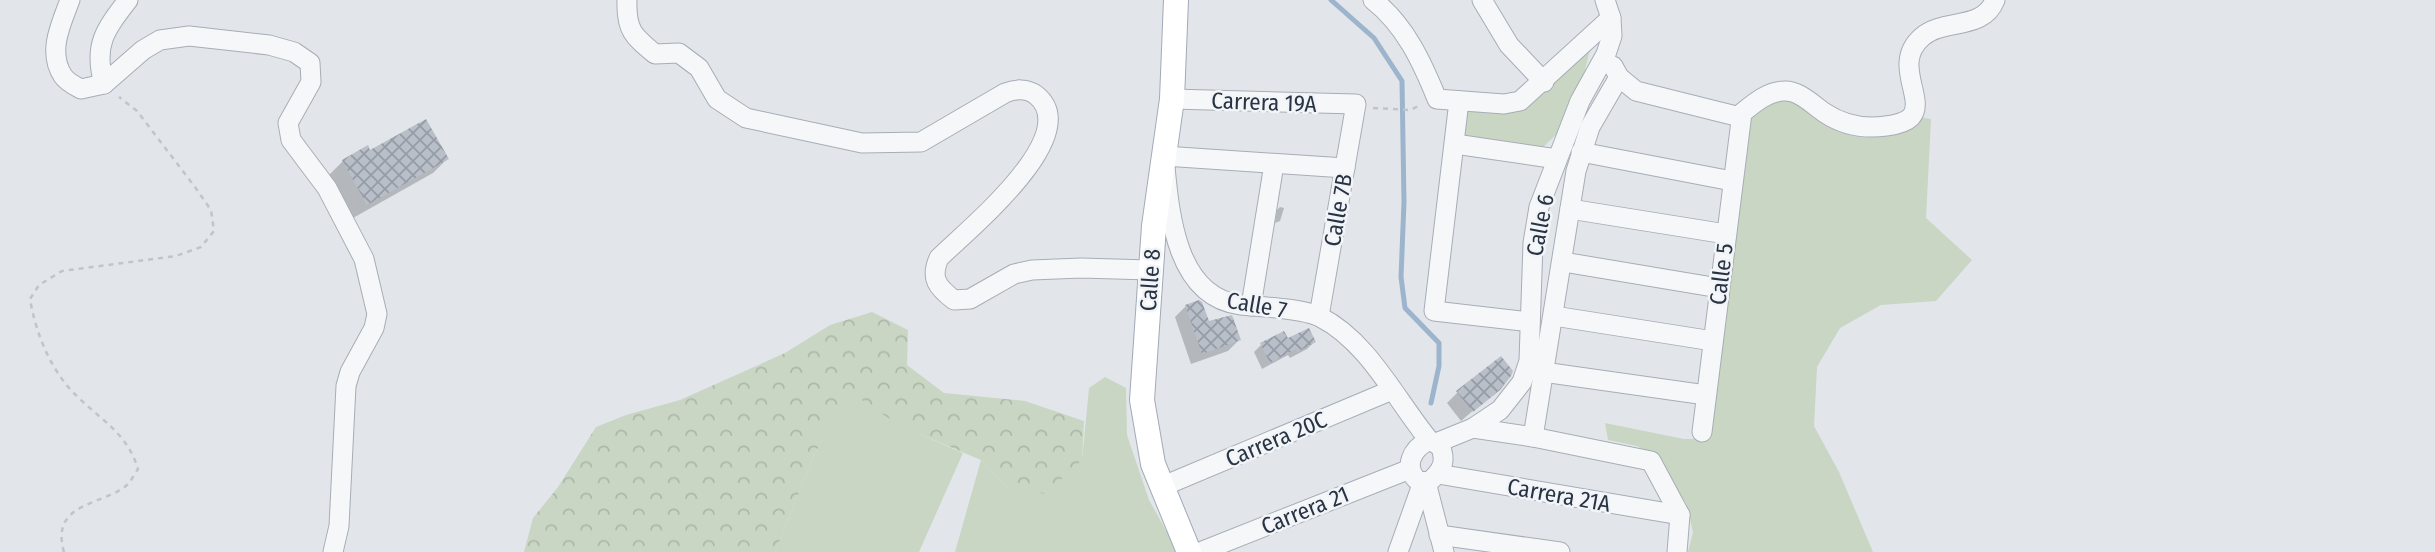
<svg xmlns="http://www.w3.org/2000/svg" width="2435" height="552" viewBox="0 0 2435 552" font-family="'Fira Sans Condensed',sans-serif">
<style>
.green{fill:#c8d6c3}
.forest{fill:url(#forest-crowns)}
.shadow{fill:#0003}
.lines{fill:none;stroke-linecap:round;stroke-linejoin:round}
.stream{stroke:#9cb4cc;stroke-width:5}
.building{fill:url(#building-cross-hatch)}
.minor-casing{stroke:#a7adb6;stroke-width:21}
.major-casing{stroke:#a1aab8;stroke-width:26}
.path{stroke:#c1c4ca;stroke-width:2.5;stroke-dasharray:5 5;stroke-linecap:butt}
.minor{stroke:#f6f7f9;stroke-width:19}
.major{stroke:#fff;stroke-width:24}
.labels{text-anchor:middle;stroke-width:5;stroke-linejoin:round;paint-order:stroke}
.street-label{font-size:23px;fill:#293344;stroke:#f2f5f8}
</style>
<defs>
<pattern id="forest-crowns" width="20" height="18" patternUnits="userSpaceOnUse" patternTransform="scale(1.75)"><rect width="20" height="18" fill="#c8d6c3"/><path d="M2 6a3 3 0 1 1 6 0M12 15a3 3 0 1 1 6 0" fill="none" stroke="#acb8a9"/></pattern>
<pattern id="building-cross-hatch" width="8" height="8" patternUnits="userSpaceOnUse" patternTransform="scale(1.75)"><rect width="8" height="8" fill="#b9bfc9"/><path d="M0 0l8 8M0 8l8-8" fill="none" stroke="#969ca5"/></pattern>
</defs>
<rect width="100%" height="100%" fill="#e2e6eb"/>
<!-- green -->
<g class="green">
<path d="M1592,42L1573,118L1534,156L1446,143L1453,107L1509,109Z"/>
<path d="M1777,83L1819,97L1851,118L1871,120L1902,114L1931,119L1926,218L1972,260L1936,301L1881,305L1840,328L1817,367L1814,426L1839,472L1873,552H1688L1693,532L1686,503L1655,457L1637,446L1608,440L1605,423L1684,439H1710L1751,119L1736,105L1765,86Z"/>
<path d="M1105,377L1126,388L1127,435L1149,500L1178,552H955L981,460L1005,485L1082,460L1089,388Z"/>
<path d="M847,385C882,419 919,434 963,453L919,552H775L814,456Z"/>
</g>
<!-- forest -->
<path class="forest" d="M872,312L908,330L907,365L944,393L1025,401L1084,421L1082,460L1045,494L1005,485L981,460L903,427L869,406L847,386L814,456L775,552H524L533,518L558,487L596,427L626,415L680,400L785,353L830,325Z"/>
<!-- shadow -->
<g class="shadow">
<path d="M367,148L370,152L447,159L433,173L353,218L329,175L343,161Z"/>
<path d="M1280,207L1284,208L1280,221L1275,223L1277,210Z"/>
<path d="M1186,306L1239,340L1228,351L1191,364L1175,317Z"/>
<path d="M1283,333L1287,341L1314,342L1307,349L1290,358L1288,355L1262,369L1254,352L1261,345Z"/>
<path d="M1498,389L1461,421L1447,403L1458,392Z"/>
</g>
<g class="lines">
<!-- stream -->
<path class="stream" d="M1331,0L1374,38L1402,81L1404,202L1401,277L1405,308L1439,343V366L1431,403"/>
</g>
<!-- building -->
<g class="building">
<path d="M426,119L449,159L367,205L342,160L368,145L370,150Z"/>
<path d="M1199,300L1202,302L1209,321L1232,315L1241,340L1202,354L1185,305Z"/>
<path d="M1309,328L1316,342L1297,352L1296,349L1270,363L1260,343L1284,331L1288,338Z"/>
<path d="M1501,356L1513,371L1511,376L1500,390L1473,412L1456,391Z"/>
</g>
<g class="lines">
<!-- minor casing -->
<g class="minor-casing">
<g id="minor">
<path d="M70,0C61,24 47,52 63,76C67,82 75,86 81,89L104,84L143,50L160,40L189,36L269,45L294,52L310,63L311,82L288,123L291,140L327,188L364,259L377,314L374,328L350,372L346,386L339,526L333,552"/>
<path d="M627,0C626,30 633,36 655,54L679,53L699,68L717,99L746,118L862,143L921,142L1005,93C1015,89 1027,88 1036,95C1086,135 966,231 939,258C930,278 937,287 954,300L970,299L1014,274L1032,270L1081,268L1150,270"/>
<path d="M1373,0C1405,25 1422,62 1437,99L1504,104L1520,101L1611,18"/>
<path d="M1482,0L1509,45L1544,82"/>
<path d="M1613,66L1619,77L1636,91L1740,117"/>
<path d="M104,84C93,45 105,30 128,0"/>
<path d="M1172,99L1356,104L1319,316"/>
<path d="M1459,101L1434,311L1530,322"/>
<path d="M1455,144L1557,159"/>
<path d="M1581,152L1732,181"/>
<path d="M1345,168L1164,156C1169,209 1174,297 1241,305C1261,307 1303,308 1320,317C1368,341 1396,400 1429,440"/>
<path d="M1570,209L1726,234"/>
<path d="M1563,262L1719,288"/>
<path d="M1251,306L1274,164"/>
<path d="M1554,316L1713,341"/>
<path d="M1543,372L1706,395"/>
<path d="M1473,428L1533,437L1651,461L1680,515L1677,552"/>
<path d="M1702,432L1742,113C1753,104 1768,91 1784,91C1799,90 1813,105 1825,113C1843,125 1865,129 1886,126C1894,125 1905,123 1911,117C1927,99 1891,64 1922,37C1944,18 1983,31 1995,0"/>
<path d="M1533,437L1576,171L1590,127L1619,77"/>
<path d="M1429,440L1440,446C1447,461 1442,471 1430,481L1419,482C1402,467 1412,449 1429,440Z"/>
<path d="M1436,443L1473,428L1500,410L1522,382L1529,361L1533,243L1539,207L1580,101L1606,54L1612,36L1611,18L1605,0"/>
<path d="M1438,474L1680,515"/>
<path d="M1426,482L1444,552"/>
<path d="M1161,487L1392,390"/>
<path d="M1439,535L1560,552"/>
<path d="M1200,552L1410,469"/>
<path d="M1398,552L1423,482"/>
</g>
</g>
<!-- major casing -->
<g class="major-casing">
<path id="major" d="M1176,0L1172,99L1154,226L1142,400L1153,464L1189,552"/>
</g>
<!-- path -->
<g class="path">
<path d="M1373,108L1410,110L1421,105"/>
<path d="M64,552C49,500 107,506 129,483C132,479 135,473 138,469C127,434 105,423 80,399C52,374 36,335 30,299L39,285L62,271L176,256L201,247L214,231L211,210L195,187L137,111L119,97"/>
</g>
<!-- minor -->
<use href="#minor" class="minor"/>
<!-- major -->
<use href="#major" class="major"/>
</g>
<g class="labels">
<!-- street labels -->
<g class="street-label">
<text transform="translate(1264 102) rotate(2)" y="8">Carrera 19A</text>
<text transform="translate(1338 210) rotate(-80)" y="8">Calle 7B</text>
<text transform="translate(1540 225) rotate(-79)" y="8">Calle 6</text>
<text transform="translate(1721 274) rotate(-83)" y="8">Calle 5</text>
<text transform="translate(1150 280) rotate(-86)" y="8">Calle 8</text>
<text transform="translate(1257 305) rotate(10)" y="8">Calle 7</text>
<text transform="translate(1276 439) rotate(-23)" y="8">Carrera 20C</text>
<text transform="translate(1559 495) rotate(10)" y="8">Carrera 21A</text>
<text transform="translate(1305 510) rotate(-22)" y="8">Carrera 21</text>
</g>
</g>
</svg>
